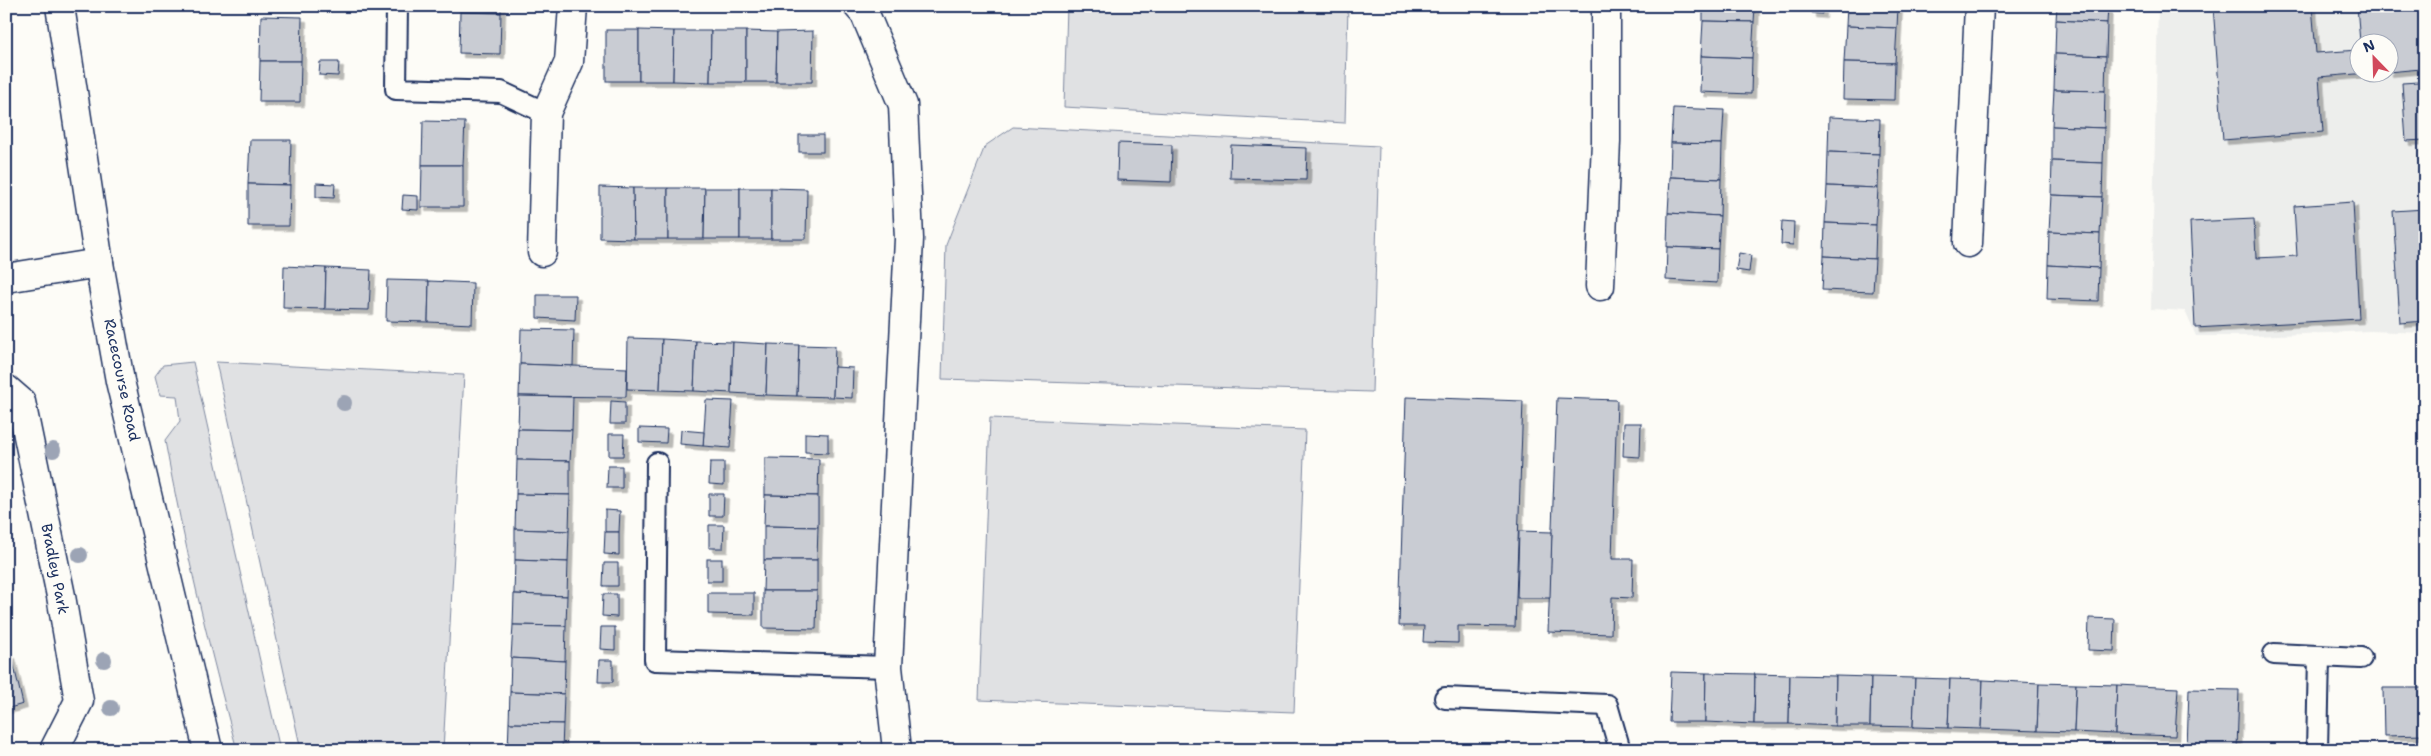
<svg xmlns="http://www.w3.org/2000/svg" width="2431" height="756" viewBox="0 0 2431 756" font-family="'Shantell Sans',sans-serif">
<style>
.built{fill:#edeeec;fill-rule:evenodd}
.green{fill:#e0e1e3;stroke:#7e88a0}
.building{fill:#c9ccd3;stroke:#1b2f5e;filter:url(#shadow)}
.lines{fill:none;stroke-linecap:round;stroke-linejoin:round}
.lane-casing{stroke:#1b2f5e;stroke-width:24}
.street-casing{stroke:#1b2f5e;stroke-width:31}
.secondary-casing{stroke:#1b2f5e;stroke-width:31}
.lane{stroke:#fdfcf7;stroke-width:20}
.street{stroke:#fdfcf7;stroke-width:28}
.secondary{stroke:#fdfcf7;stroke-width:28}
.tree{fill:#9ca4b5}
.labels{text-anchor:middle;stroke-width:5;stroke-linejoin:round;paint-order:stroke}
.street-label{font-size:15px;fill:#1b2f5e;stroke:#fdfcf7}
</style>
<defs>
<filter id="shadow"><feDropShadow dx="4.5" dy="4.5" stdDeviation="0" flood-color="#0004"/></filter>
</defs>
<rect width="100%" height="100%" fill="#fdfcf7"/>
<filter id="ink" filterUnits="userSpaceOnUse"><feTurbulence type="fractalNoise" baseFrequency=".02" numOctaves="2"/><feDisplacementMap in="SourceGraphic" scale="10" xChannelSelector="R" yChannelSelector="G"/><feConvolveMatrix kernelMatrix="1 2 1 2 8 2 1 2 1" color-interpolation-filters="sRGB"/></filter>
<g filter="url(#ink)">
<!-- built -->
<path class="built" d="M2158,6H2425V333L2369,331L2256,336H2196L2185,311L2151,309ZM2358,42H2388V72H2358Z"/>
<!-- green -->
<g class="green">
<path d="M1067,6H1348L1345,123L1064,107Z"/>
<path d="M1013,127L1379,146L1372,392L942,379L946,245L985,146Z"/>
<path d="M193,362L280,750H237C209,647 184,545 165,441L180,421L177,396L160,395L155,376L163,365Z"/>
<path d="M216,362L464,375L443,750H301Z"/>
<path d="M990,418L1305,430L1294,712L979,700Z"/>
</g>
<!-- building -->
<g class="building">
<path d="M460,6H501V13L460,12Z"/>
<path d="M1703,6H1755L1754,22L1703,21Z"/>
<path d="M1811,6H1822V14L1811,13Z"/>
<path d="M1847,6H1898L1897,28L1846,26Z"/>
<path d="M2057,6H2108L2107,23L2056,20Z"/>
<path d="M2213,6H2312L2316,53L2358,50V72H2380L2319,77L2323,132L2223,140Z"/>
<path d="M2357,6H2425V140L2406,141L2402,83L2418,82L2421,69L2388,72V42H2360Z"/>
<path d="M460,12L501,13L500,54L459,53Z"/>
<path d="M261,16L302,17L301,61H260Z"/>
<path d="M2056,20L2107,23L2106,56L2055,54Z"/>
<path d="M1703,21L1754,22L1752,58L1701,56Z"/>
<path d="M1846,26L1897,28L1895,63L1844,62Z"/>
<rect x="606" y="30" width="33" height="51"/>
<path d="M639,30L674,31L673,81H639Z"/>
<path d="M674,31H711L710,82L673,81Z"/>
<path d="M711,31H746V82H710Z"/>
<path d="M746,31L777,32L776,82H746Z"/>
<path d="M813,31L812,82H776L777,32Z"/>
<path d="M2055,54L2106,56L2105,91L2054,90Z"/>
<path d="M1701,56L1752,58L1751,94L1700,92Z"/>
<path d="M260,61H301L300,102H259Z"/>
<path d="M320,62H339L338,76L319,75Z"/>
<path d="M1844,62L1895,63L1894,100L1843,99Z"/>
<path d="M2054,90L2105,91L2104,128L2052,126Z"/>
<path d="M1673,108L1724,110L1722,144L1671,143Z"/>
<path d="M1829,117L1880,119L1879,154L1828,152Z"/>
<path d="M423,121L465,122L463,165H422Z"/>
<path d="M2052,126L2104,128L2103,163L2052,161Z"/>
<rect x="799" y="135" width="24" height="17"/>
<path d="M250,140H291L290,185L248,184Z"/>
<path d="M1118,143L1172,145L1171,182L1117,180Z"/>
<path d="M1671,143L1722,144L1721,179L1670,177Z"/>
<path d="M1231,145L1307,148L1306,180L1230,178Z"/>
<path d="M1828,152L1879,154L1878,188L1827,186Z"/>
<path d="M2052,161L2103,163L2102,197L2051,195Z"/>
<path d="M422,165H463V207H421Z"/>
<path d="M1670,177L1721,179L1720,216L1668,213Z"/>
<path d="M316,183L335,184L334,198L316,197Z"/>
<path d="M248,184L290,185L289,226H248Z"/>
<path d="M1827,186L1878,188L1876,225L1825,223Z"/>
<path d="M600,187L633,188L634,239L600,238Z"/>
<path d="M633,188H668V239H634Z"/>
<path d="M668,188H705L704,239H668Z"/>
<path d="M705,188H740V239H704Z"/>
<rect x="740" y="188" width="31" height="51"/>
<path d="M771,188L807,189L806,239H771Z"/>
<path d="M403,195L418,196V210L402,209Z"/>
<path d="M2051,195L2102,197L2100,234L2049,232Z"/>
<path d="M2353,202L2359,319L2195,328L2190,222L2254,219L2256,258L2297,256L2294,206Z"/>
<path d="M2425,209V321L2400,323L2393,211Z"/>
<path d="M1668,213L1720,216L1718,249L1667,247Z"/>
<path d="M1782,221L1794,222L1793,245L1781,244Z"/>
<path d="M1825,223L1876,225L1875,259L1824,256Z"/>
<path d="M2049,232L2100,234L2099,268L2048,265Z"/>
<path d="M1667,247L1718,249L1717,283L1666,280Z"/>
<path d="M1739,253L1751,255L1749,272L1736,270Z"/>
<path d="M1824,256L1875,259L1873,292L1822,290Z"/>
<path d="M2048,265L2099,268L2098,301L2047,299Z"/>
<path d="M284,266L326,268L325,309L283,308Z"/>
<path d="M326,268L371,270L369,310L325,309Z"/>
<path d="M387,280L429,281L428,322L386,321Z"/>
<path d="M429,281L473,283L472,324L428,322Z"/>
<path d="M537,295H576L575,320L537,318Z"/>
<path d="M521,329L574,330L573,366L520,364Z"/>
<path d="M628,338L662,339L660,390L627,389Z"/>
<path d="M662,339L696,341L694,391L660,390Z"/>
<path d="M696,341L733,342L731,393L694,391Z"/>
<path d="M733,342L768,344L766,395L731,393Z"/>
<path d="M768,344L799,345L797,396L766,395Z"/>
<path d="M799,345L835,346L833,397L797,396Z"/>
<path d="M520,364L627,368L626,397L519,396Z"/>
<path d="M834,367L853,368L852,398L833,397Z"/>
<path d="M519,396L573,397L572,430L518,429Z"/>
<path d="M1406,397L1523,401L1515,627L1458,626V643L1423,642L1424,626H1399Z"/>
<path d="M1557,398L1617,400L1612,559H1633L1632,598L1612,597L1611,634L1548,632Z"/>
<path d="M706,400L733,401L730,448L703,446Z"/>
<path d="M611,401L625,402V424H610Z"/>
<path d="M1624,423H1641L1640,457L1623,456Z"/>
<path d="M639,428L667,429L666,443L639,442Z"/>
<path d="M518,429L572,430L570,461L517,460Z"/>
<path d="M681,430L704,432L703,446L680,444Z"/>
<path d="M805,433L828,434V453L805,452Z"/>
<path d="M609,434H624L623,456H609Z"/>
<path d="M765,458L819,459L818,496L765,495Z"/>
<path d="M517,460L570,461V495L516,494Z"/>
<path d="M710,462H724V485L709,484Z"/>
<path d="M608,466H622V488H607Z"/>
<path d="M516,494L570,495L569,531L515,529Z"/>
<path d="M709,494H724L723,516H709Z"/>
<path d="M765,495L818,496V527L764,526Z"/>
<path d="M605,510L620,511L619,532H605Z"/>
<path d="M709,525H724L723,548H709Z"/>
<path d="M764,526L818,527L817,560H764Z"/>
<path d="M515,529L569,531L568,562L515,560Z"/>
<path d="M1519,531L1552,532L1550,598H1517Z"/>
<path d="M605,532H619V555L604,554Z"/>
<rect x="707" y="559" width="15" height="22"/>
<path d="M515,560L568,562L567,596L514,594Z"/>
<path d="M764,560H817V591H763Z"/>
<path d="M604,563H618V586H603Z"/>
<path d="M763,591H817L816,629L763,628Z"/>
<path d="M708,593H754V615L708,614Z"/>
<path d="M514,594L567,596L566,626L513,625Z"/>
<path d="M603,594H617V617L602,616Z"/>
<path d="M2089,618L2115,619L2114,651L2088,650Z"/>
<path d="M513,625L566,626L565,661L511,658Z"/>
<path d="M601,627H615V650L600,649Z"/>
<path d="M11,654L23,704L6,709V655Z"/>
<path d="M511,658L565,661L564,694L510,692Z"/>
<path d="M599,660H613V682H598Z"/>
<path d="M1671,672L1706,673L1705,722H1669Z"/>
<path d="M1706,673L1755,674L1754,724L1705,722Z"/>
<path d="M1755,674L1790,675L1789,724H1754Z"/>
<path d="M1790,675L1836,676L1835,726L1789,724Z"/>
<path d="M1836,676L1871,677L1870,726H1835Z"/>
<path d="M1871,677L1915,678L1913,727L1870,726Z"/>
<path d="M1915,678L1950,679L1948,728L1913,727Z"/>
<path d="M1950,679L1983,680L1981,729L1948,728Z"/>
<path d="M1983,680L2039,683L2037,731L1981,729Z"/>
<path d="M2039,683L2076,684L2074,732L2037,731Z"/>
<path d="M2076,684L2117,685L2115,734L2074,732Z"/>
<path d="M2117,685L2178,688L2175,736L2115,734Z"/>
<path d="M2383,688H2425V735L2384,736Z"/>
<path d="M2189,689L2239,690L2237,750L2187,749Z"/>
<path d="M510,692L564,694L563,724L509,723Z"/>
<path d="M509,723L563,724L562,750H508Z"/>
</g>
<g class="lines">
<!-- lane casing -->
<g class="lane-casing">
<g id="lane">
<path d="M397,6L396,89L501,92L546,113"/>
<path d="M657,463L655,660L888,667"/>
<path d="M2274,654L2361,658"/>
<path d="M1445,698L1607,705L1620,750"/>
<path d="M2317,750L2319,656"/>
</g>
</g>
<!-- street casing -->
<g class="street-casing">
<g id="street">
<path d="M60,6L99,263"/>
<path d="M858,6L865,14L903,105L909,239L888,667L897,750"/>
<path d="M1968,243L1979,6"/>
<path d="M542,252L546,113L569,62L573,6"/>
<path d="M1600,286L1606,141V6"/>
<path d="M6,389L21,402L61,596L79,701L54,750"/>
</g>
</g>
<!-- secondary casing -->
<g class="secondary-casing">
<path id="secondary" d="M6,278L99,263L120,381L208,750"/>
</g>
<!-- lane -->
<use href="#lane" class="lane"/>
<!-- street -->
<use href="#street" class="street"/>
<!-- secondary -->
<use href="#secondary" class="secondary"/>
</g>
<!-- trees -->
<g class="tree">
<circle cx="344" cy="403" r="8"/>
<circle cx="53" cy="450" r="8"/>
<circle cx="80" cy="555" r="8"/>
<circle cx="104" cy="660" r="8"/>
<circle cx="111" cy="708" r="8"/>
</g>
</g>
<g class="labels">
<!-- street labels -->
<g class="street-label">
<text transform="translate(122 380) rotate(78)" y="5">Racecourse Road</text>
<text transform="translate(55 569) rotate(79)" y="5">Bradley Park</text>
</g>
</g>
<!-- margin -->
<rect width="2431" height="756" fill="none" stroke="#fdfcf7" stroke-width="25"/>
<rect x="12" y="12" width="2406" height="731" fill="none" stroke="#1b2f5e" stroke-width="2" filter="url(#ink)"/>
<!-- north arrow -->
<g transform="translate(2374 58) rotate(337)"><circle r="24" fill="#fdfcf7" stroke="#a3aaba"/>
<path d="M0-4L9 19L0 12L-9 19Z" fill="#d1495b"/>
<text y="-8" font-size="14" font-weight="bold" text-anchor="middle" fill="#1b2f5e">N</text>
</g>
</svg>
